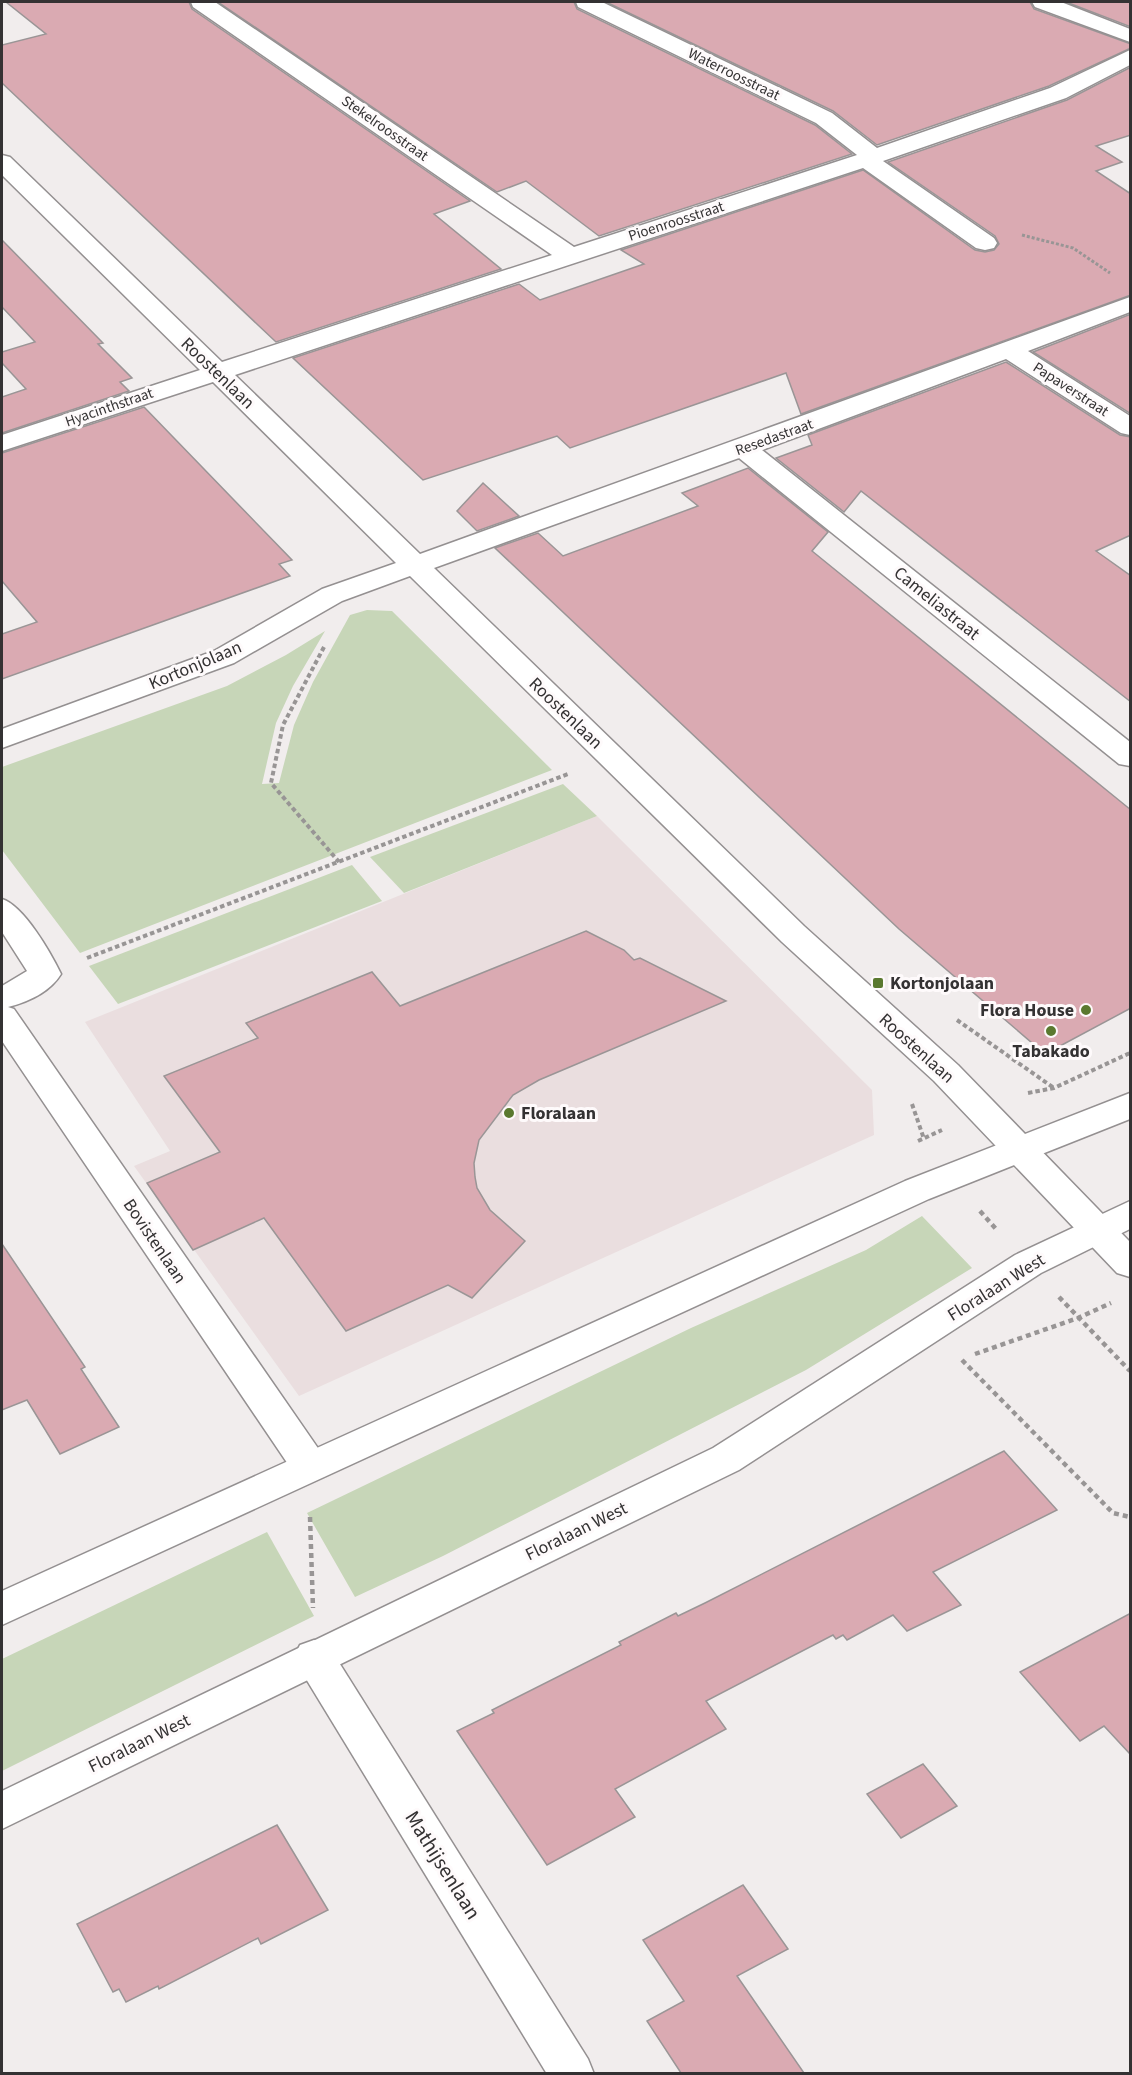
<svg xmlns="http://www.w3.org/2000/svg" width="1132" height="2075" viewBox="0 0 1132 2075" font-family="'Source Sans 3',sans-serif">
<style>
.built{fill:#eadedf}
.green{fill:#c7d6b8}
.building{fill:#daaab2;stroke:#9a9596;stroke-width:1.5}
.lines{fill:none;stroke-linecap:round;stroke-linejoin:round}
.minor-casing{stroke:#949091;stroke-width:3}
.major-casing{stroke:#949091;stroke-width:3}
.path-far2{stroke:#989595;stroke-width:3;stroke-dasharray:3 2;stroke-linecap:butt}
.path-far1{stroke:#989595;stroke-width:4;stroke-dasharray:4.5 3;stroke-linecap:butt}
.path{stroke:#989595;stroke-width:4.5;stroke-dasharray:5 4;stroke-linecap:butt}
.minor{fill:#fff;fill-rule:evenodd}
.major{fill:#fff;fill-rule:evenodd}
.poi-dot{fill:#5a792f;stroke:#fefafb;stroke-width:2}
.labels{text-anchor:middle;stroke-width:6;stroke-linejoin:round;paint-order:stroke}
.far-street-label{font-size:15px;fill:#343233;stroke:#fefafb}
.street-label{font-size:18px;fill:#343233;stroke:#fefafb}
.poi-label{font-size:18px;font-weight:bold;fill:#343233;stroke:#fefafb;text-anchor:start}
.near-street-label{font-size:21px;fill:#343233;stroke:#fefafb}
</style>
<rect width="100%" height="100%" fill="#f1eded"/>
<!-- built -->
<path class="built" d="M597,816L872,1090L874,1135L299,1396L134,1166L170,1151L85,1022Z"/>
<!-- green -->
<g class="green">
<path d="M367,610L392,611L552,770L80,953L2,850V767L227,686L286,655L325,631L293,686L276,723L262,784L279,783L294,725L313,682L350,615Z"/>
<path d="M563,784L597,816L404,893L370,857Z"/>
<path d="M352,865L382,901L118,1004L89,966Z"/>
<path d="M922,1216L972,1268L806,1370L443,1556L355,1597L307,1513L691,1328L866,1250Z"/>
<path d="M267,1532L314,1616L2,1771V1659Z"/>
</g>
<!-- building -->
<g class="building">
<path d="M6,2H189L192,9L470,201L434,214L501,269L276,342L2,83V45L46,34Z"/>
<path d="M218,2H574L577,9L815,125L852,154L599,236L526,181L497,192Z"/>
<path d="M606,2H1030L1034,9L1131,44V48L1049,86L877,145L833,111Z"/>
<path d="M1066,2H1131V27Z"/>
<path d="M1131,67V135L1096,146L1122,162L1096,171L1131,194V295L801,414L786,373L570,448L557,436L423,480L293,358L519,284L540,300L644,264L621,250L863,170L975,250L985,252L994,250L999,244L995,236L888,162L1067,100Z"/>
<path d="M2,240L103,343L98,344L132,378L120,382L129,391L2,433V397L26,389L2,363V352L35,342L2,307Z"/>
<path d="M1131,314V414L1033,352Z"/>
<path d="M1006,362L1120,435L1131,437V535L1096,551L1131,576V702L861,491L844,512L776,458L812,445L808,435Z"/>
<path d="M144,407L292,560L279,564L290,576L2,679V634L37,622L2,581V453Z"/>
<path d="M748,468L828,532L812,551L1131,810V1008L1045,1054L899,929L495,548L538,533L563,556L698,506L682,493Z"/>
<path d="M483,483L519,516L477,531L457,511Z"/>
<path d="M586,931L624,950L634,960L640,958L726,1001L539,1080L513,1095L479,1140L474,1163L475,1177L477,1188L490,1210L525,1241L472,1298L448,1285L346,1331L264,1218L193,1250L147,1183L220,1152L164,1076L258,1038L246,1023L372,972L400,1006Z"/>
<path d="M2,1244L85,1367L81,1369L119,1427L60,1454L27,1400L2,1410Z"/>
<path d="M1004,1451L1057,1510L933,1572L961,1605L907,1631L893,1615L847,1640L843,1635L836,1639L833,1635L706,1701L726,1729L615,1789L635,1817L547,1865L457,1731L494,1713L492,1710L621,1645L619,1642L676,1613L678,1616L705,1603Z"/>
<path d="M1131,1613V1755L1104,1726L1080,1741L1020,1672Z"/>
<path d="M923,1764L957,1806L901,1838L867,1794Z"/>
<path d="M277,1825L328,1910L261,1944L258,1938L159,1989L158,1986L126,2002L119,1989L113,1992L77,1924Z"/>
<path d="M743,1885L788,1949L737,1976L804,2073H681L647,2021L684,2001L643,1940Z"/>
</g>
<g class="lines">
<!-- minor casing -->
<g class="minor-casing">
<g id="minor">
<path d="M191,2H215L574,247L857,155L816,123L578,7L576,2H602L832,113L877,148L1050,88L1130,50V65L1066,98L883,161L994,238L997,243L994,248L985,250L976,248L863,168L235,375L420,554L1130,297V312L1028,351L1130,416V435L1121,433L1006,359L762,450L1130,742V766L1119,764L739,458L434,568L804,926L958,1065L1130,1242V1277L1117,1273L934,1081L782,942L410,576L342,601L234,663L2,748V729L214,651L322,589L396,563L213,382L2,451V435L200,370L2,175V155L10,157L222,362L552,255L193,7Z"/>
<path d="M1032,2H1061L1130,29V42L1035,7Z"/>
<path d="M2,899C24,906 51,953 61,974C50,992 28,1002 8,1007L14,1009L322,1454L328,1465L322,1476L309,1480L296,1476L2,1041V986L27,971L2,932Z"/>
<path d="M314,1640L328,1645L588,2059L594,2074H547L300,1669L294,1657L300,1645Z"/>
</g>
</g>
<!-- major casing -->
<g class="major-casing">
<g id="major">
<path d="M1130,1093V1119L929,1199L2,1625V1591L905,1181Z"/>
<path d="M1130,1201V1229L1041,1273L739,1470L2,1829V1791L713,1448L1015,1255Z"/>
</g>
</g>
<!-- path-far2 -->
<path class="path-far2" d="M1022,235L1073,248L1110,273"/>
<!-- path-far1 -->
<g class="path-far1">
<path d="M324,647L283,725L271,783L339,862"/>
<path d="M87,958L568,774"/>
<path d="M957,1020L1054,1088"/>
<path d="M1028,1093L1054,1088L1130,1053"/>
<path d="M912,1104L924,1139"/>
<path d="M918,1141L942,1130"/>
</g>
<!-- path -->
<g class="path">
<path d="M980,1211L997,1230"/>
<path d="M1059,1297L1130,1371"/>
<path d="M975,1354L1078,1318L1111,1303"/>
<path d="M962,1360L1113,1513L1130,1517"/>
<path d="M310,1517L313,1608"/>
</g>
<!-- minor -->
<use href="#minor" class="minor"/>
<!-- major -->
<use href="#major" class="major"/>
</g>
<!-- markers -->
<g class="poi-dot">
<rect x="872" y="977" width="12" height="12" rx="3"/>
<circle cx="1086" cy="1010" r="6"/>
<circle cx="1051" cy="1031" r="6"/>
<circle cx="509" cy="1113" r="6"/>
</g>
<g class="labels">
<!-- far-street labels -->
<g class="far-street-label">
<text transform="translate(734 74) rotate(26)" y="5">Waterroosstraat</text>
<text transform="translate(385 128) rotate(35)" y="5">Stekelroosstraat</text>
<text transform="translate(676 221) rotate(-18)" y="5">Pioenroosstraat</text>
<text transform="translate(1071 389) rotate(33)" y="5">Papaverstraat</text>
<text transform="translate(109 407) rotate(-19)" y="5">Hyacinthstraat</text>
<text transform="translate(774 437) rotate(-20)" y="5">Resedastraat</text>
</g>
<!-- street labels -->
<g class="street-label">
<text transform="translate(218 373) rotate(44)" y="6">Roostenlaan</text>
<text transform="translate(937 603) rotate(39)" y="6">Cameliastraat</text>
<text transform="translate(195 665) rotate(-23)" y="6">Kortonjolaan</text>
<text transform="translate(566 713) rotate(44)" y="6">Roostenlaan</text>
<text transform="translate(917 1048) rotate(42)" y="6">Roostenlaan</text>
<text transform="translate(155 1241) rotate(56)" y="6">Bovistenlaan</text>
<text transform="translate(996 1287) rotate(-32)" y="6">Floralaan West</text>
<text transform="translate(576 1531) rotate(-26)" y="6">Floralaan West</text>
<text transform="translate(139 1743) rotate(-26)" y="6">Floralaan West</text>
</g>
<!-- poi labels -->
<g class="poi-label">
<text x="890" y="989">Kortonjolaan</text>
<text x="1074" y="1016" text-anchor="end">Flora House</text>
<text x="1051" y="1057" text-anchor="middle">Tabakado</text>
<text x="521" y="1119">Floralaan</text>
</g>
<!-- near-street labels -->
<g class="near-street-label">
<text transform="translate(443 1865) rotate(58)" y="7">Mathijsenlaan</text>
</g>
</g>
<!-- border -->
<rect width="1132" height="2075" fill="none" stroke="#343233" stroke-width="6"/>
</svg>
